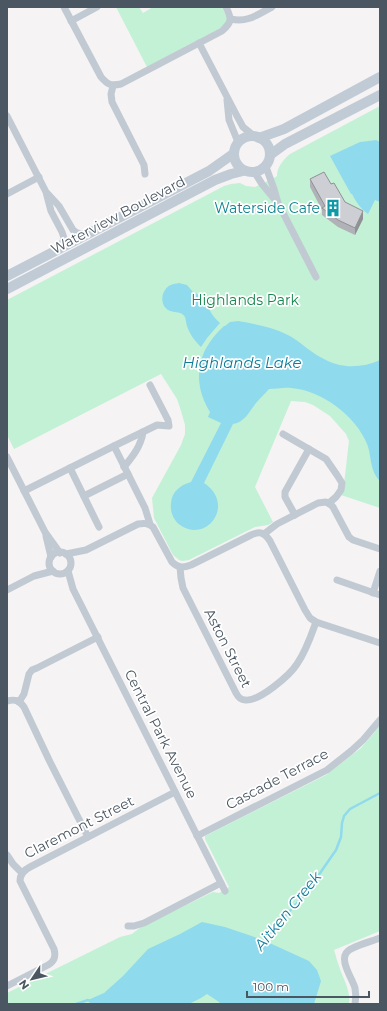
<svg xmlns="http://www.w3.org/2000/svg" width="387" height="1011" viewBox="0 0 387 1011" font-family="Montserrat,sans-serif">
<style>
.green{fill:#c3f1d5}
.water{fill:#90daee}
.lines{fill:none;stroke-linecap:round;stroke-linejoin:round}
.stream{stroke:#90daee;stroke-width:2.5}
.street{stroke:#c1cad2;stroke-width:7}
.secondary{stroke:#c1cbd6;stroke-width:10}
.wall{fill:#b0b2b7}
.shaded-wall{fill:#909195}
.building{fill:#cdcfd5;stroke:#909195}
.labels{text-anchor:middle;stroke-width:3.5;stroke-linejoin:round;paint-order:stroke}
.culture-label{font-size:14px;fill:#0d838f;stroke:#fff;text-anchor:end}
.street-label{font-size:14px;fill:#4a5661;stroke:#fff}
.park-label{font-size:14px;fill:#17864f;stroke:#fff}
.water-label{font-size:15px;font-style:italic;fill:#0c7c9b;stroke:#fff}
</style>
<rect width="100%" height="100%" fill="#f5f3f3"/>
<!-- green -->
<g class="green">
<path d="M116,7H139L143,13L153,7H222L228,19L224,26L147,67Z"/>
<path d="M380,106V508L341,495L344,484L349,441L346,434L330,416L313,405L305,402L291,401L255,487L273,522L268,525L255,527L189,560L182,561L179,560L173,555L154,518L152,498L181,445L185,434V425L181,411L177,399L161,374L14,449L7,435V300L224,186L231,184L240,183L246,186L255,187L274,178L277,176C277,167 283,160 290,154Z"/>
<path d="M380,725V931L334,950C336,956 337,961 339,966C343,979 351,990 349,1004H7V993L120,937L132,934L141,927L213,892L219,893L229,887L205,839V836L326,775L361,748L374,733Z"/>
</g>
<!-- water -->
<g class="water">
<path d="M376,140L380,142V202L375,200L368,214C361,209 356,202 352,194H351L330,156L360,142Z"/>
<path d="M179,283L187,285L193,292L206,298C208,309 212,316 220,323L207,338L201,347C195,341 190,335 187,326C186,323 186,320 185,317C181,311 176,313 170,311C162,308 160,297 165,290C168,285 173,284 179,283Z"/>
<path d="M238,321C255,324 272,327 288,335C301,342 311,353 324,359C342,369 362,368 380,360V481C369,470 372,456 367,444C356,416 321,390 291,388C284,387 276,389 269,389C265,394 260,398 256,403C249,412 245,422 233,424L204,483C236,504 207,544 180,525C173,520 170,511 171,503C172,491 181,485 191,482L221,423L208,417L210,412C198,393 195,371 205,350C210,341 216,333 224,326H225L230,322Z"/>
<path d="M202,922L225,927L263,940L309,961L317,970L321,981L314,1004H220L219,1002L207,994L201,998L189,1004H91L88,1000L104,993L123,976L148,949L180,934Z"/>
</g>
<g class="lines">
<!-- stream -->
<g class="stream">
<path d="M261,943L307,892L336,850L341,837L342,823L344,816L350,809L380,793"/>
<path d="M76,1004L88,1000L91,1002"/>
</g>
<!-- street -->
<g class="street">
<path d="M64,7L101,77C108,85 111,86 121,84L222,31C232,22 232,19 226,7"/>
<path d="M231,19C248,23 258,14 272,7"/>
<path d="M71,21L97,7"/>
<path d="M199,43L237,116L243,127L254,136"/>
<path d="M113,86L111,94L112,102L144,165L145,174"/>
<path d="M227,100L229,120L238,142"/>
<path d="M7,116L46,192L51,211L62,232L64,238L61,247"/>
<path d="M266,167L274,189L278,203L316,277"/>
<path d="M255,173L262,184L276,201"/>
<path d="M7,194L39,177"/>
<path d="M48,194L59,206L73,230L77,233L86,235"/>
<path d="M283,434L326,459L337,475L342,483L341,490L336,497L329,503"/>
<path d="M7,457L45,532L60,553"/>
<path d="M124,467C133,456 141,446 143,432"/>
<path d="M70,468L99,527"/>
<path d="M24,491L114,446"/>
<path d="M84,496L128,474"/>
<path d="M295,515L285,497V492L309,449"/>
<path d="M150,524L145,508L114,446L153,427L157,425L169,426L168,420L150,385"/>
<path d="M264,534L277,524L318,503L326,502L331,505L333,507L349,537L353,540L380,549"/>
<path d="M46,536L51,557"/>
<circle cx="60" cy="563" r="11"/>
<path d="M66,554L86,550L138,524C144,523 148,523 153,527L172,562C178,568 183,568 191,565L251,535C260,531 264,532 270,541L305,610L310,618L316,622L380,643"/>
<path d="M180,567L181,578L183,588L236,693C238,697 241,700 245,700C259,702 290,675 297,664C306,651 311,636 316,622"/>
<path d="M68,571L73,589L225,891"/>
<path d="M337,580L380,595"/>
<path d="M7,590L34,576L53,571"/>
<path d="M373,593L380,571"/>
<path d="M7,701C15,699 19,700 24,707L50,762L88,837"/>
<path d="M19,702L24,694L29,674L32,670L37,668L98,637"/>
<path d="M197,836L327,770L351,751L363,740L380,720"/>
<path d="M7,855L13,864L22,873"/>
<path d="M128,926H134L144,923L221,883"/>
<path d="M7,986L48,965C55,961 56,956 54,949L20,881C20,874 24,870 30,867L175,792"/>
<path d="M355,1004C356,999 356,993 355,988C352,978 338,959 348,951C353,946 373,941 380,938"/>
</g>
<!-- secondary -->
<g class="secondary">
<circle cx="252" cy="154" r="18"/>
<path d="M259,138L284,129L380,77"/>
<path d="M270,155L285,144L380,95"/>
<path d="M7,276L209,171L233,154"/>
<path d="M7,289L215,180L231,174L243,171"/>
</g>
</g>
<!-- wall -->
<path class="wall" d="M310,179L331,184L345,202L363,219L355,235L338,227L322,215V210L310,187Z"/>
<!-- shaded-wall -->
<path class="shaded-wall" d="M363,211V219L355,235V228Z"/>
<!-- building -->
<path class="building" d="M324,172L331,184L334,183L345,202L363,211L355,228L338,220L322,208L325,206L310,179Z"/>
<!-- icons -->
<defs>
<g id="building-bare" transform="scale(1.38)"><path d="M-4-6H4V6H1V3H-1V6H-4ZM-2.5-4.3h1.7v1.8h-1.7ZM.8-4.3h1.7v1.8H.8ZM-2.5-1h1.7V.8h-1.7ZM.8-1h1.7V.8H.8Z" fill="#0f9aa8" stroke="#fff" stroke-width="2.5" paint-order="stroke"/></g>
</defs>
<g fill-rule="evenodd">
<use href="#building-bare" x="333" y="208"/>
</g>
<g class="labels">
<!-- culture labels -->
<g class="culture-label">
<text x="320" y="213">Waterside Cafe</text>
</g>
<!-- street labels -->
<g class="street-label">
<text transform="translate(118 215) rotate(-28)" y="5">Waterview Boulevard</text>
<text transform="translate(228 648) rotate(63)" y="5">Aston Street</text>
<text transform="translate(161 734) rotate(63)" y="5">Central Park Avenue</text>
<text transform="translate(277 779) rotate(-28)" y="5">Cascade Terrace</text>
<text transform="translate(79 827) rotate(-27)" y="5">Claremont Street</text>
</g>
<!-- park labels -->
<g class="park-label">
<text x="245" y="305">Highlands Park</text>
</g>
<!-- water labels -->
<g class="water-label">
<text x="242" y="368">Highlands Lake</text>
<text transform="translate(288 911) rotate(-51)" y="5">Aitken Creek</text>
</g>
</g>
<!-- border -->
<rect width="387" height="1011" fill="none" stroke="#4a5661" stroke-width="16"/>
<!-- north arrow -->
<g transform="translate(32 979) rotate(235)" stroke="#ffffff" stroke-width="3" paint-order="stroke">
<path d="M0-3L7 15L0 10L-7 15Z" fill="#4a5661"/>
<text y="-6" font-size="11" font-weight="bold" text-anchor="middle" fill="#4a5661">N</text>
</g>
<!-- scale -->
<path d="M247 991v6h122v-6" fill="none" stroke="#4a5661" stroke-width="2"/>
<text x="253" y="991" font-size="12" fill="#4a5661" stroke="#ffffff" stroke-width="3" paint-order="stroke">100 m</text>
</svg>
